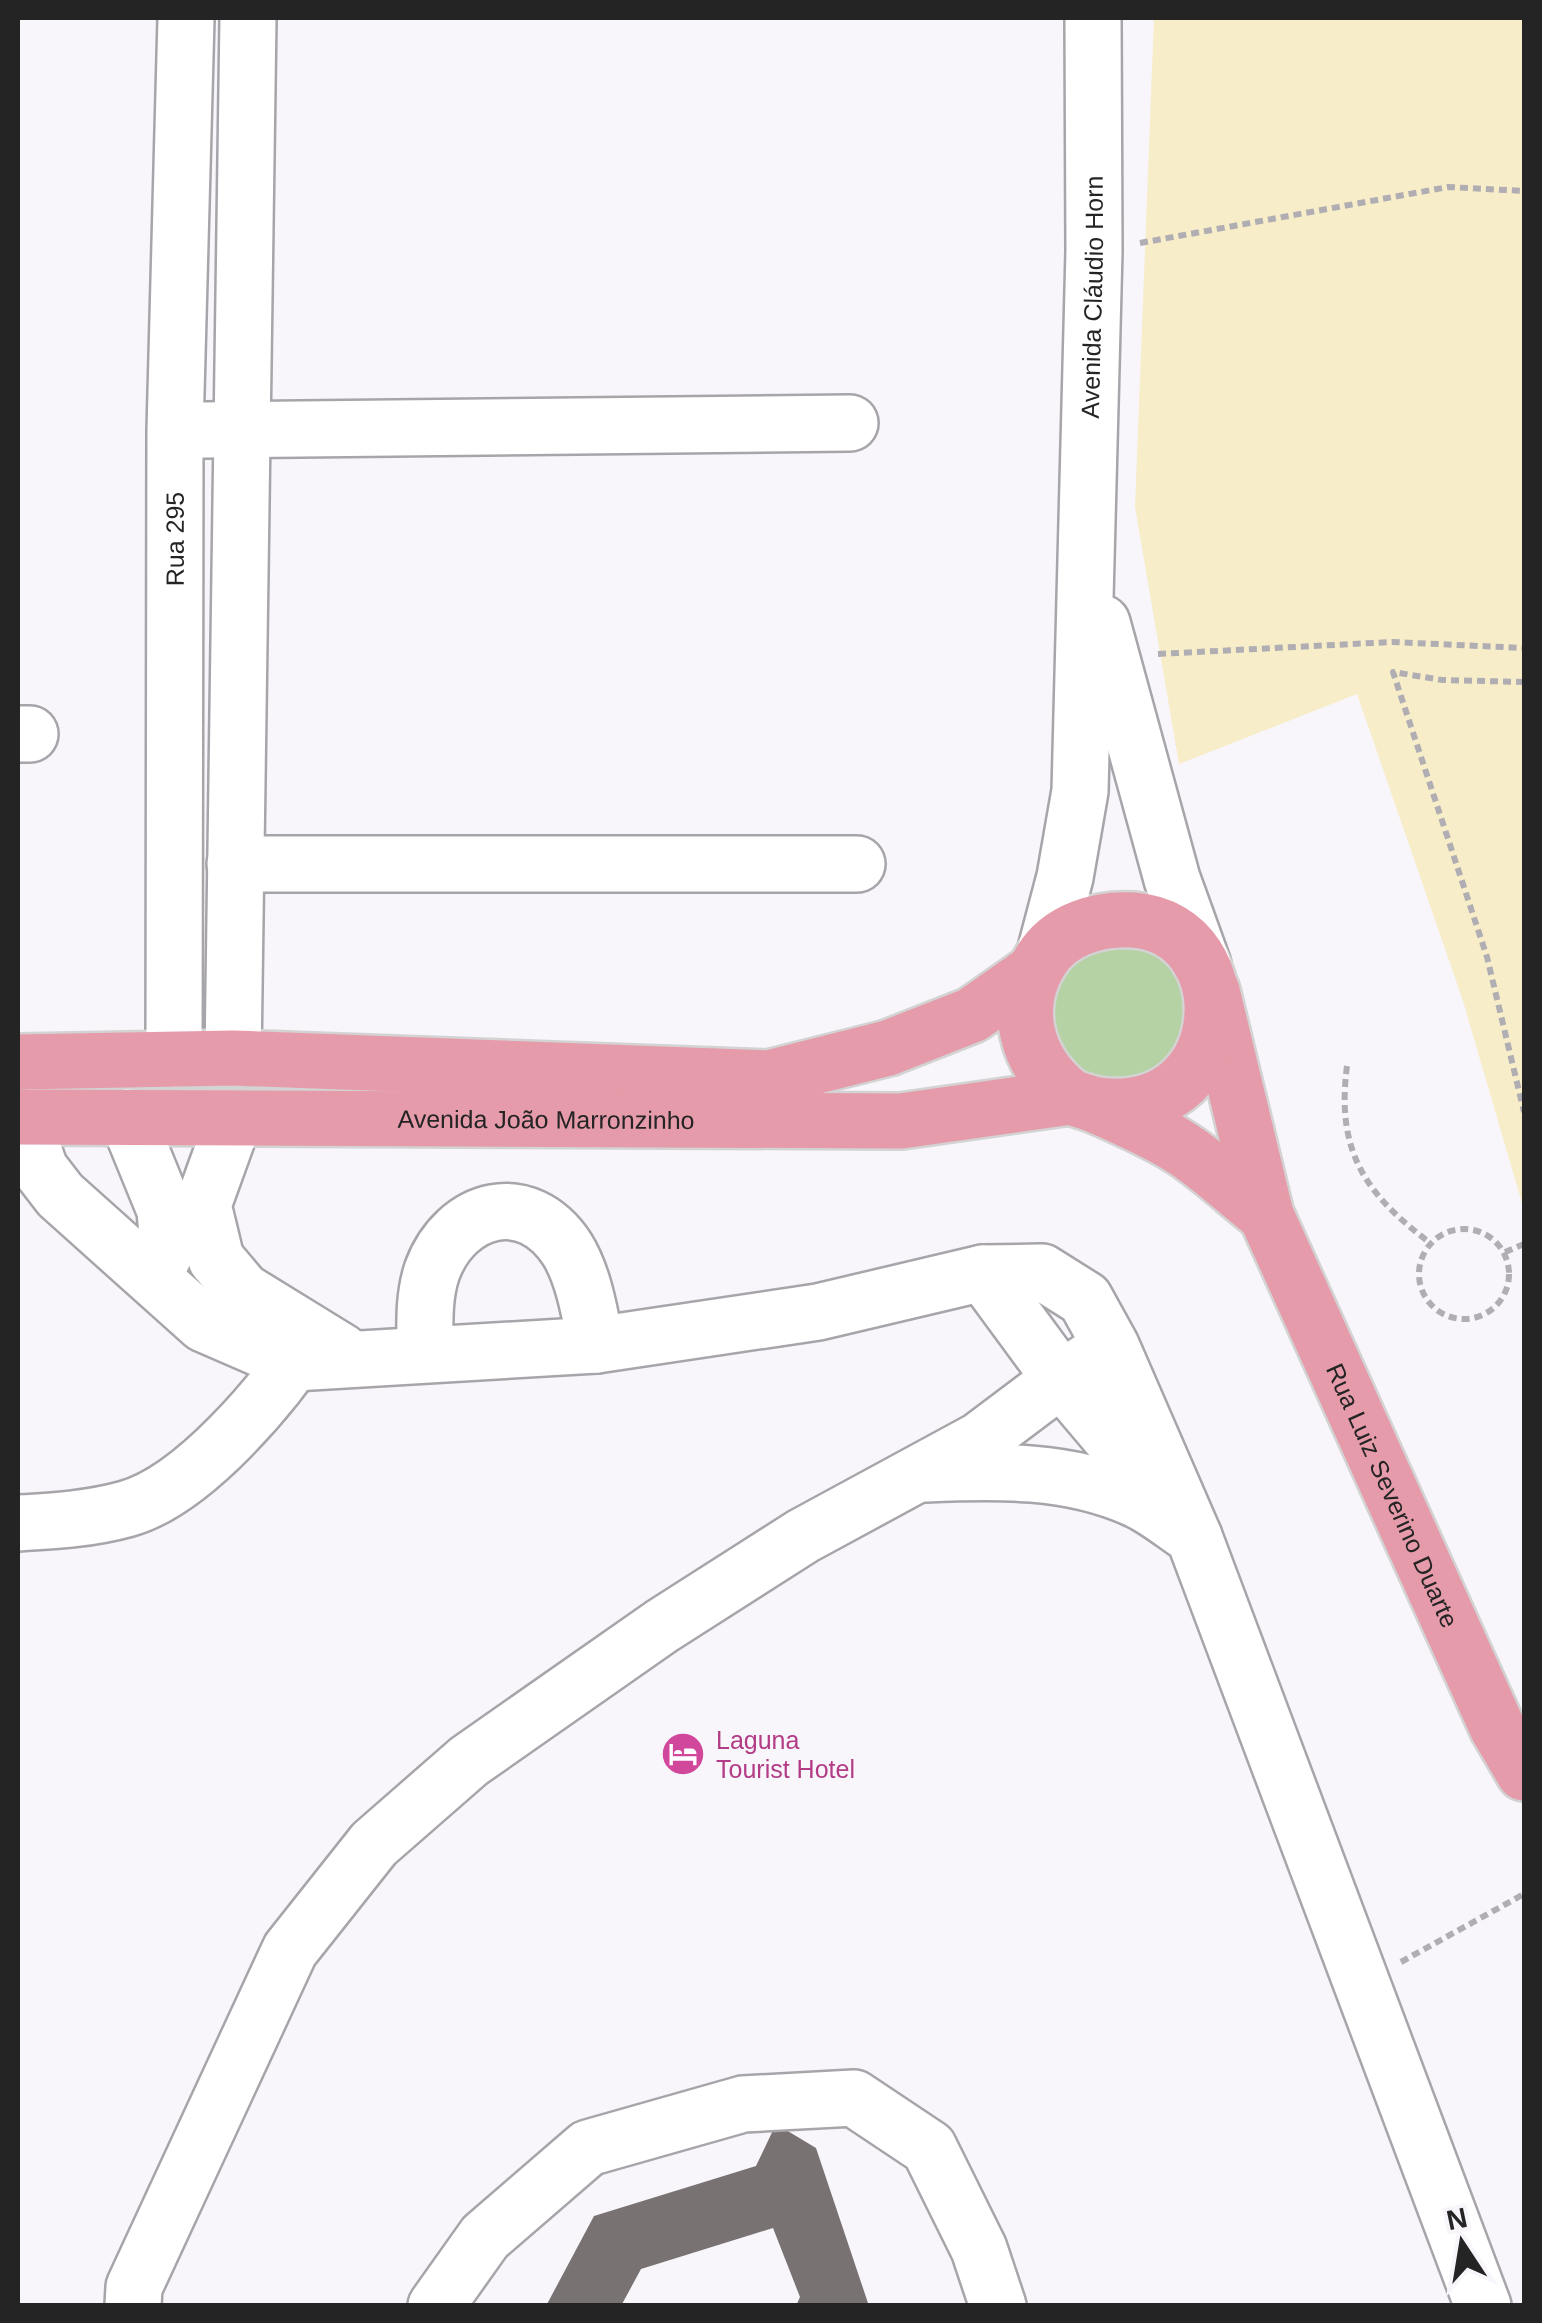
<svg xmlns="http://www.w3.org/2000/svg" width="1542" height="2323" viewBox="0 0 1542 2323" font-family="Helvetica,sans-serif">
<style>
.green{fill:#b4d2a4}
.sand{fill:#f7edc8}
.building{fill:#787372}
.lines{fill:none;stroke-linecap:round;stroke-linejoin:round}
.minor-casing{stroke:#a7a5aa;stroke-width:60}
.major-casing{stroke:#d3d3d3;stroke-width:60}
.path{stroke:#b0aeb3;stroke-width:6;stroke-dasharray:8 5;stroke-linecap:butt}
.minor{stroke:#fff;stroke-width:55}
.major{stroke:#e69baa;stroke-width:55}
.labels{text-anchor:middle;stroke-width:8;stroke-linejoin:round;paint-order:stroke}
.street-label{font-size:25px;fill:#242425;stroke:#f8f5fb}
.hotel-label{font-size:25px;fill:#b23c85;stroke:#f8f5fb;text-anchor:start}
</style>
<rect width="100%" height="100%" fill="#f8f5fb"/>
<!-- green -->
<circle class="green" cx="1119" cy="1013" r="69"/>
<!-- sand -->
<path class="sand" d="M1154,18H1524V1210L1463,1001L1357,694L1179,764L1135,507Z"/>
<!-- building -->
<path class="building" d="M776,2124L816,2148L869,2306H796L800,2297L773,2228L641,2269L621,2306H546L594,2216L756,2166Z"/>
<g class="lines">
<!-- minor casing -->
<g class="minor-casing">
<g id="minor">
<path d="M203,430L850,423"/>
<path d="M1102,623L1172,879L1203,965"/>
<path d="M18,734H30"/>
<path d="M235,864H857"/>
<path id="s1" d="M1045,953L1065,877L1080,791L1094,251L1093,18"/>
<path d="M233,1058L248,18"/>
<path id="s2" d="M174,1059L175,430L186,18"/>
<path d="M32,1117V1146L40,1169L60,1195L204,1324L294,1363L596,1345L818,1312L983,1273L1061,1379L980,1440L803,1536L662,1626L469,1761L374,1844L290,1950L134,2287L133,2306"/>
<path d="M127,1117L165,1210L168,1247L154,1275"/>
<path d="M233,1122L203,1205L216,1259L243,1291L342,1352"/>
<path d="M983,1273L1042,1272L1085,1299L1111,1346L1194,1537"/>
<path d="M425,1354C425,1326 423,1298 432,1271C456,1206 527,1188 567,1249C584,1276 590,1315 596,1345"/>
<path d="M1090,1360L1061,1379L1154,1489"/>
<path d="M926,1474C998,1471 1068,1469 1135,1499C1156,1508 1175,1525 1194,1537L1483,2306"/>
<path d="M18,1523C54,1521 90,1519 126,1509C193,1491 275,1393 311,1336"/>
<path d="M436,2306L485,2237L588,2148L743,2104L854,2098L929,2148L979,2249L998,2306"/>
</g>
</g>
<!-- major casing -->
<g class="major-casing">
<g id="major">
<path id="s3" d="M1212,991L1266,1215L1497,1727L1524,1773"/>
<path d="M18,1062L233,1058L769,1078L888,1048L972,1015L1032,973"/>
<path d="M1092,1104C1238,1129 1250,928 1133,920C1099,918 1060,929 1041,960C1012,1006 1025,1060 1067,1094C1074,1100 1086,1101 1095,1105C1124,1118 1157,1132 1183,1149C1212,1168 1239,1194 1266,1215"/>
<path id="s4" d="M18,1117L901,1121L1070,1097"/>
</g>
</g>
<!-- path -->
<g class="path">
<path d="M1140,243L1448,187L1524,191"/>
<path d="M1158,654L1392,642L1524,648"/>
<path d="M1524,682L1442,680L1393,672L1487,957L1524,1112"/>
<path d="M1347,1066C1336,1150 1364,1193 1429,1242"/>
<circle cx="1464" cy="1274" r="45"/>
<path d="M1505,1252L1524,1244"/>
<path d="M1401,1962L1524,1894"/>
</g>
<!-- minor -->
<use href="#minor" class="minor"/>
<!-- major -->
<use href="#major" class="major"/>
</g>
<!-- icons -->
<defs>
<g id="hotel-disc" transform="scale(2.25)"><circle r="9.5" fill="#d1479c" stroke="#f8f5fb"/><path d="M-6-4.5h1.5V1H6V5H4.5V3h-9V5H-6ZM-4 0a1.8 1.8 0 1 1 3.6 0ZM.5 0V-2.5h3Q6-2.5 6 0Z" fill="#fff"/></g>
</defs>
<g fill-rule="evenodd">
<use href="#hotel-disc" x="683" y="1754"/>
</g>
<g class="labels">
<!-- street labels -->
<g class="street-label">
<text dy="9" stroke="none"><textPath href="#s1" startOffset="660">Avenida Cláudio Horn</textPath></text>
<text dy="9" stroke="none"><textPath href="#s2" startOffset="520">Rua 295</textPath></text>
<text dy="9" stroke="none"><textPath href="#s4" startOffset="528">Avenida João Marronzinho</textPath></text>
<text dy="9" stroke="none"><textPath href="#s3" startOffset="538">Rua Luiz Severino Duarte</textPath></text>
</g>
<!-- hotel labels -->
<g class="hotel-label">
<text x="716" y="1749">Laguna<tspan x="716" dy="29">Tourist Hotel</tspan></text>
</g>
</g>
<!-- border -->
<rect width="1542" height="2323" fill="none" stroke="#242425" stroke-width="40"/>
<!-- north arrow -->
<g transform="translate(1462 2243) rotate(348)" stroke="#f8f5fb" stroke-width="8" paint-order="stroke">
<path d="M0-8L18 38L0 25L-18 38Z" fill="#242425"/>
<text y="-15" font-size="28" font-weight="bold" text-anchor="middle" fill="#242425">N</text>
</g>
</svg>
